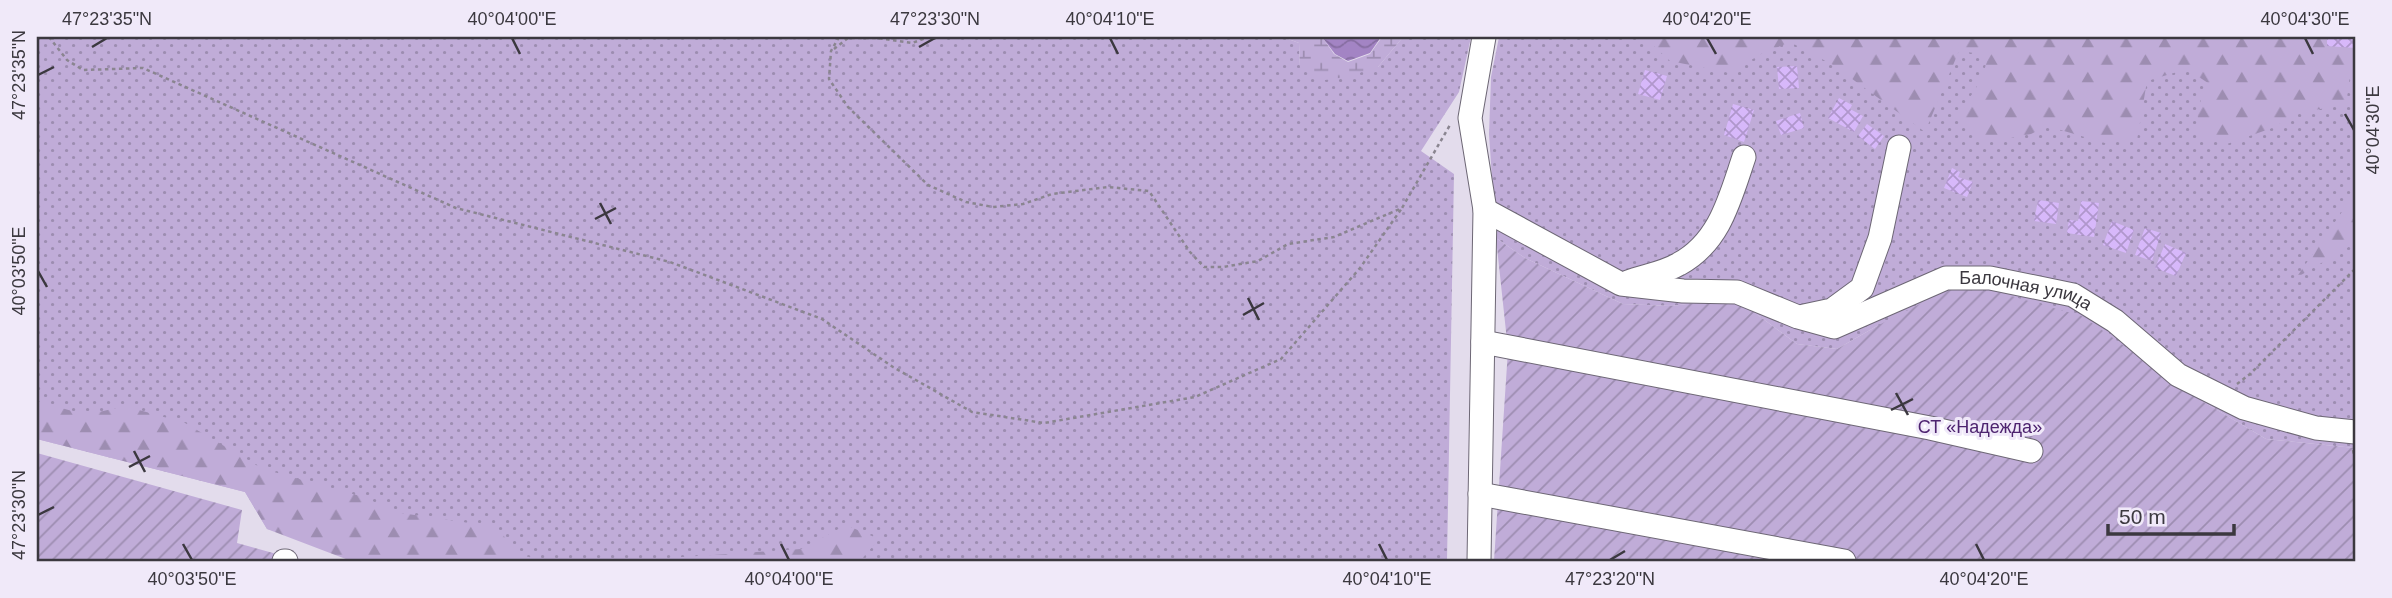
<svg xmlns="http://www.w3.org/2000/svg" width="2392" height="598" viewBox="0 0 2392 598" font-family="Helvetica,sans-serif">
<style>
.grass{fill:url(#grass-dots)}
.forest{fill:url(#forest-firs)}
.wetland{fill:url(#wetland-marsh)}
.garden{fill:url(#garden-furrows)}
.water{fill:url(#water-waves)}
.building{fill:url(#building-cross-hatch)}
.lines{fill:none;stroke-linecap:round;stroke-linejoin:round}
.minor-casing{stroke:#6d6775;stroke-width:25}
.path{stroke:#8a8590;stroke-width:2.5;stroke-dasharray:3.5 3.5;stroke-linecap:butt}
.minor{stroke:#fff;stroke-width:23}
.ticks{fill:none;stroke:#3b383f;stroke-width:2.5}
.labels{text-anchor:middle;stroke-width:6;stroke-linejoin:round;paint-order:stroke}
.street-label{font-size:18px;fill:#3b383f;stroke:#f0e9f9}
.park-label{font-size:18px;fill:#4d236f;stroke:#f0e9f9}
.neatline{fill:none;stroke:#3b383f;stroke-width:2.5}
.ticks-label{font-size:18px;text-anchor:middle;fill:#3b383f}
</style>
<defs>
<pattern id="grass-dots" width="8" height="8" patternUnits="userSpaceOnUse" patternTransform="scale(1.75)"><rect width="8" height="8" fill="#c0acd8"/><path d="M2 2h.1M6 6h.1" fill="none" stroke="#9d8db1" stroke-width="1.8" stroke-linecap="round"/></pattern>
<pattern id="forest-firs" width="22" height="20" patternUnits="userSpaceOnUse" patternTransform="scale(1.75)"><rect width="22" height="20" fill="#c0acd8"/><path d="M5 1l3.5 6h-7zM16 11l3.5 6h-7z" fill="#9d8db1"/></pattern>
<pattern id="wetland-marsh" width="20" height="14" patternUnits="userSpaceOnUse" patternTransform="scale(1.75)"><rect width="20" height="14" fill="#c0acd8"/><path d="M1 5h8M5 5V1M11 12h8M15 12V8" fill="none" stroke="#9d8db1"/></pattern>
<pattern id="garden-furrows" width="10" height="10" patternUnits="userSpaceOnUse" patternTransform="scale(1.75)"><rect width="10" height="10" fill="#c0acd8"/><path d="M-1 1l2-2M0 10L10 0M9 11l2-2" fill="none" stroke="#9d8db1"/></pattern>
<pattern id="water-waves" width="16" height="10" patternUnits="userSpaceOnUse" patternTransform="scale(1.75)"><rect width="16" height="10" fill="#a384c4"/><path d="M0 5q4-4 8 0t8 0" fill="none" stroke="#866da1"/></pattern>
<pattern id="building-cross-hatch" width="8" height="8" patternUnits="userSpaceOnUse" patternTransform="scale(1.75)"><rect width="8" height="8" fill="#d7b8fa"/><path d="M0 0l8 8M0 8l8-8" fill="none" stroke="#b097cc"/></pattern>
</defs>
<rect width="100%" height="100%" fill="#e3dcec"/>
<!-- grass -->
<g class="grass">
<path d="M37,37H1283L1299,43L1300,67H1378L1403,37H1471L1459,92L1421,151L1454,174L1447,561H390L267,529L245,492L37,439Z"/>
<path d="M1499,37H2355V448L2266,439L2202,401L1877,326L1837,349L1797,344L1735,298L1671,306L1623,304L1525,258L1496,238L1489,134L1491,77Z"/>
</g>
<!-- forest -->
<g class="forest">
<path d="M1644,37H2355V38L2346,105L2301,112L2272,128L2227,144L2200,136L2197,110L2208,83L2187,69L2147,81L2137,140L2105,143L2047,126L2031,134L1985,143L1956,119L1981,80L1989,55L1959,51L1925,132L1833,65L1790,42L1761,54L1730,73L1670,61Z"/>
<path d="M2355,193V243L2296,278Z"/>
<path d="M37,401L86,415L125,406L185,423L263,469L360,496L401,513L496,527L520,555L546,561H351L267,529L245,492L37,439Z"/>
<path d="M846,525L879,539L860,561H623L801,549Z"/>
</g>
<!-- wetland -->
<path class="wetland" d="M1283,37H1322L1334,54L1348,62L1370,54L1382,37H1403L1378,67L1346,77L1318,81L1300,67L1299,43Z"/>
<!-- garden -->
<g class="garden">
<path d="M1496,238L1525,258L1623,304L1671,306L1735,298L1797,344L1837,349L1877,326L1949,289L1997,292L2082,316L2202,401L2266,439L2355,448V561H1494L1508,350Z"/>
<path d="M37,453L242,510L237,543L302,561H37Z"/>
</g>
<!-- water -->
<path class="water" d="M1322,37H1381L1370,53L1348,61L1335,54Z"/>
<!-- building -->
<g class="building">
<path d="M2327,37H2355V48L2327,46Z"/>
<path d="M1797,66L1799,88L1779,89L1777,67Z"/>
<path d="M1645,70L1667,76L1660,100L1638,94Z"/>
<path d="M1839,98L1852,105L1850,109L1863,116L1854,132L1828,118Z"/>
<path d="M1733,104L1754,110L1744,142L1724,135Z"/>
<path d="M1800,113L1804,128L1781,135L1776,121Z"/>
<path d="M1867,124L1884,136L1875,149L1858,136Z"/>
<path d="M1952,168L1960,172L1958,177L1973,182L1967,197L1944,188Z"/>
<path d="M2038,200L2059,203L2056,224L2034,221Z"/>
<path d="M2081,201L2099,203L2094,237L2067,233L2069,220L2078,221Z"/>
<path d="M2112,221L2134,230L2126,253L2103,245Z"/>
<path d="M2145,228L2161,233L2152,261L2135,255Z"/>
<path d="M2165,244L2186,253L2176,276L2155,268Z"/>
</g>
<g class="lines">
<!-- minor casing -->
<g class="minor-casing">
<g id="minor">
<path id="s1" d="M1485,210L1621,284L1683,291L1737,292L1798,317L1834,327L1946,278H1990L2073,295L2115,321L2178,375L2244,408L2316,428L2355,432"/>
<path d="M1628,282C1644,276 1664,273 1679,264C1720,242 1730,198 1744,157"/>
<path d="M1804,316L1832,310L1862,288L1880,238L1899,147"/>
<path d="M1483,342L1930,428L2031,451"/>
<path d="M1480,494L1844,561"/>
<path d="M284,561H286"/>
<path d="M1479,561L1485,210L1470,118L1484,37"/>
</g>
</g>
<!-- path -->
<g class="path">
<path d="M49,37L67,60L83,70L143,68L456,208L670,262L822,319L893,367L972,412L1044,423L1195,397L1281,359L1360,268L1402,208"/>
<path d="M839,37L831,51L829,79L848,107L928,185L966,202L993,207L1023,204L1052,194L1108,187L1149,191L1190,252L1204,267H1223L1258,261L1288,244L1334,237L1402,208L1450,125"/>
<path d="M834,49L848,38H877L912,43L929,37"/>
<path d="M2237,384L2250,374L2355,269"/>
<path d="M2353,450L2355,461"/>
</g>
<!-- minor -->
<use href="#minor" class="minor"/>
</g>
<!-- ticks -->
<path class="ticks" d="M512,38L520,54M1110,38L1118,54M1707,38L1716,54M2305,38L2313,54M92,47L107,38M919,47L935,38M38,75L54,67M2345,114L2354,130M600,203L611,224M595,219L616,208M38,271L47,287M1248,298L1259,320M1243,315L1264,303M1896,393L1908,415M1891,410L1913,399M134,451L145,472M129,467L150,456M38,515L54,507M183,544L192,560M781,544L789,560M1379,544L1387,560M1976,544L1984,560M1610,560L1625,551"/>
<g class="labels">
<!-- street labels -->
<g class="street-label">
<text dy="6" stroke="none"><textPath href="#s1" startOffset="578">Балочная улица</textPath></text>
</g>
<!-- park labels -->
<g class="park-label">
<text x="1980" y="433">СТ «Надежда»</text>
</g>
</g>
<!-- border -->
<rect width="2392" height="598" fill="none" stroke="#f0e9f9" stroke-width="77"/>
<!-- scale -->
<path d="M2108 524v10h126v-10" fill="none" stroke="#3b383f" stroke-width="3.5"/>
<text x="2119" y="524" font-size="21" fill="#3b383f" stroke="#f0e9f9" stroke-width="5" paint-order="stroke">50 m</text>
<rect x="38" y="38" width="2316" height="522" class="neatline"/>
<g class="ticks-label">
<text x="107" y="25">47°23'35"N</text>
<text x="512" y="25">40°04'00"E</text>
<text x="935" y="25">47°23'30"N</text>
<text x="1110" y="25">40°04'10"E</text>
<text x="1707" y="25">40°04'20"E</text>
<text x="2305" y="25">40°04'30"E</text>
<text transform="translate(19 75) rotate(-90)" y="6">47°23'35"N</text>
<text transform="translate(2373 130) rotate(-90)" y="6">40°04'30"E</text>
<text transform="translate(19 271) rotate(-90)" y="6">40°03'50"E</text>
<text transform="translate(19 515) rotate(-90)" y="6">47°23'30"N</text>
<text x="192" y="585">40°03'50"E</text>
<text x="789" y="585">40°04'00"E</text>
<text x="1387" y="585">40°04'10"E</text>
<text x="1610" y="585">47°23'20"N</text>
<text x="1984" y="585">40°04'20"E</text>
</g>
</svg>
